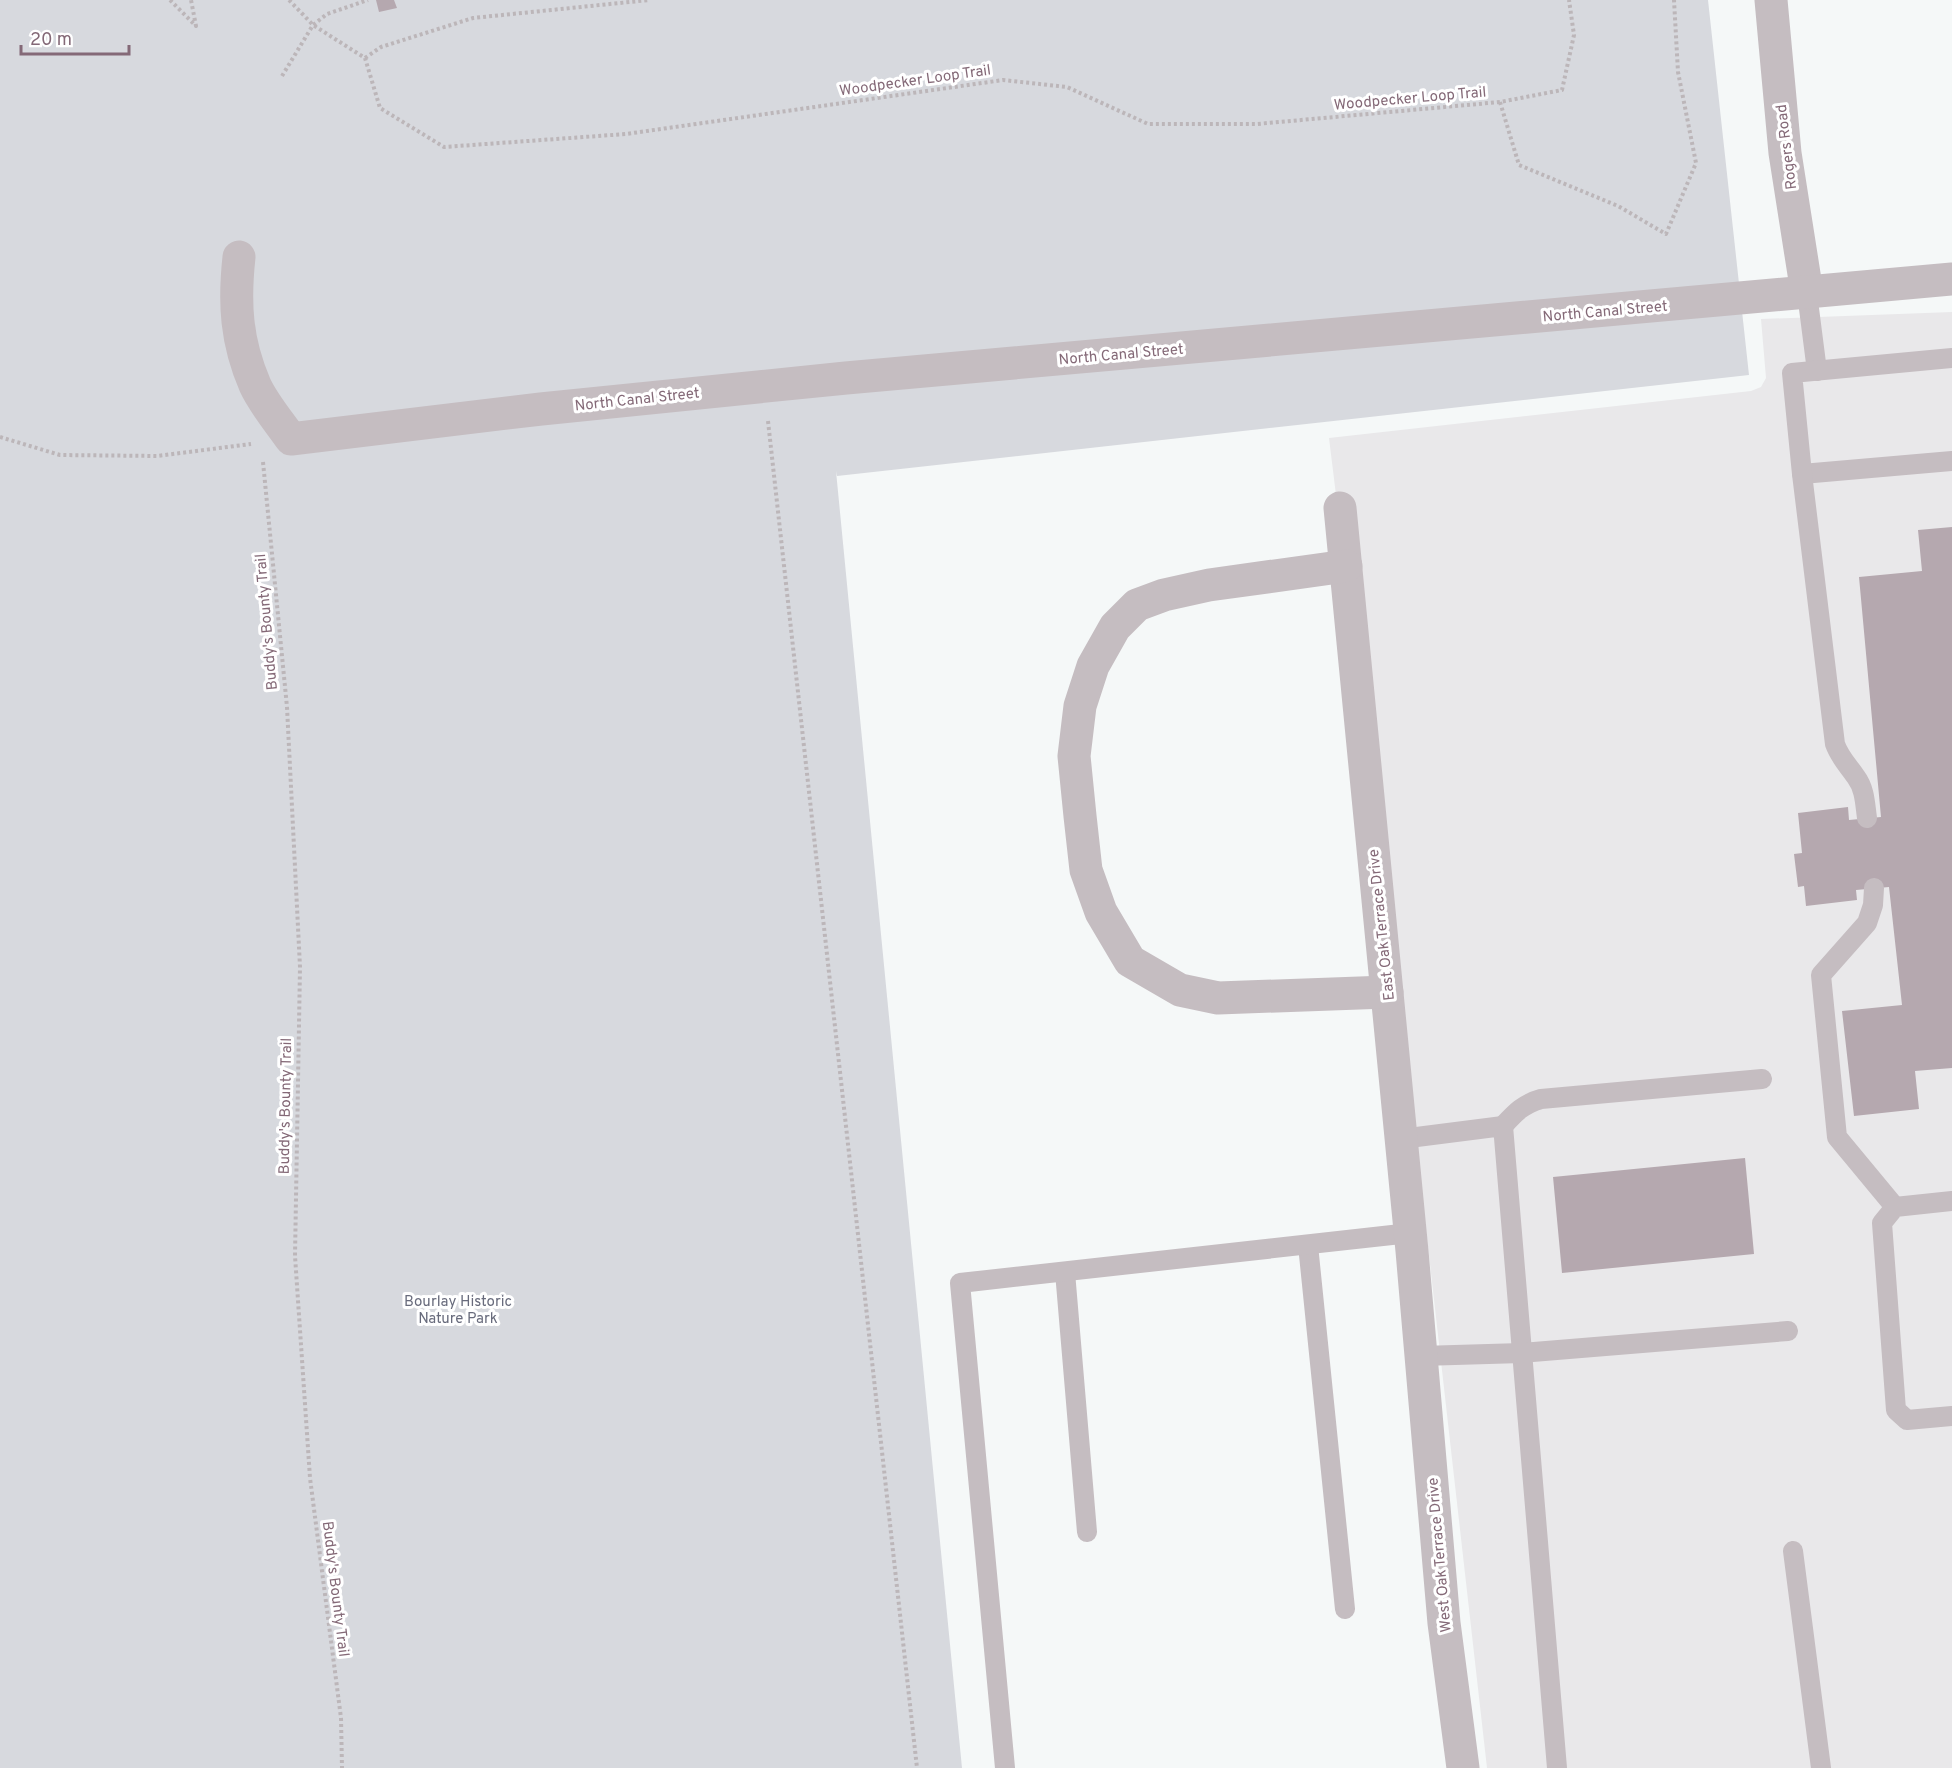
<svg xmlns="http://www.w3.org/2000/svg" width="1952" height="1768" viewBox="0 0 1952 1768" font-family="Overpass,sans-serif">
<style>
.built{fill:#e9e8ea}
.green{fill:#d7d9de}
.building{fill:#b5a8af}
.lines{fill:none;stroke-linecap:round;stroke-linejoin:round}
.path{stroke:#bcb6b9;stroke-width:4;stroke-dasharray:3 3;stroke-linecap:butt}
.service{stroke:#c5bdc1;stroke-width:20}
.minor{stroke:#c5bdc1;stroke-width:33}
.labels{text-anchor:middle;stroke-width:6;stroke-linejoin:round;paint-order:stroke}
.street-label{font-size:15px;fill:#846977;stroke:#fff}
.park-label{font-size:15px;fill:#686b7c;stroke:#fff}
</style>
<rect width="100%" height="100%" fill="#f5f8f8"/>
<!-- built -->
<path class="built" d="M1952,312V1768H1487L1425,1220L1329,438L1751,391L1761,387L1766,378L1761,319Z"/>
<!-- green -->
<path class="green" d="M0,0H1708L1749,375L837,476L836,471L962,1768H0Z"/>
<!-- building -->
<g class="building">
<path d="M376,0H394L397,8L379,12Z"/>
<path d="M1952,527V1068L1915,1071L1919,1109L1854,1116L1842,1011L1902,1005L1889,887L1856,890L1857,900L1806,906L1804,886L1798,887L1794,854L1802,853L1798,813L1848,807L1849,820L1881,817L1859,577L1922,571L1918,530Z"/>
<path d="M1745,1158L1754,1254L1562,1273L1553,1177Z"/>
</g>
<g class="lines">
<!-- path -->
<g class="path">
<path d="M170,0L196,26L191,0"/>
<path d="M289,0L313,25L365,58L380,108L444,147L626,134L1003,80L1067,87L1148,124H1257L1500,102L1562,90L1574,35L1569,0"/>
<path d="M365,58L381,47L473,18L649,0"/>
<path d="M282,76L313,25L327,14L368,0"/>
<path d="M1500,102L1519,165L1618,206L1666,234L1696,163L1678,72L1674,0"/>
<path d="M768,421L917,1768"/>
<path d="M0,437L60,455L157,456L251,444"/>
<path d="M263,462L287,707L300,967L295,1256L310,1478L341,1718L342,1768"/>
</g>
<!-- service -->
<g class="service">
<path d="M1807,293L1817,371"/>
<path d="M1802,474L1952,461"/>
<path d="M1867,818C1865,804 1865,789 1856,777C1848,765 1840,758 1835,744L1802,474L1792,373L1952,358"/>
<path d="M1874,888L1873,905L1867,923L1821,975L1837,1137L1895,1207"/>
<path d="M1503,1126C1515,1113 1523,1104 1541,1099L1762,1079"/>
<path d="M1401,1139L1503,1126L1557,1768"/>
<path d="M1952,1201L1895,1207L1882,1223L1896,1410L1907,1420L1952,1416"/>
<path d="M1308,1245L1345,1609"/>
<path d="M1065,1272L1087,1532"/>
<path d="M1421,1356L1522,1353L1788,1331"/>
<path d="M1793,1551L1821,1768"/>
<path d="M1005,1768L960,1283L1410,1233"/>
</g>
<!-- minor -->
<g class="minor">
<path d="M1771,0L1785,153L1807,293"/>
<path d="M239,257C234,303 236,341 255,385C263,403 280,423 291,439L541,409L846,378L1952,279"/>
<path d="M1340,508L1412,1251L1444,1623L1463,1768"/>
<path d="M1346,566L1209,585L1164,595L1137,605L1115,627L1093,666L1080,706L1074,756L1080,816L1086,870L1101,912L1130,961L1180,990L1218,998L1387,992"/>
</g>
</g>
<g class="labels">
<!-- street labels -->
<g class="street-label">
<text transform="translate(915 80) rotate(-8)" y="5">Woodpecker Loop Trail</text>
<text transform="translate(1410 98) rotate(-5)" y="5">Woodpecker Loop Trail</text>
<text transform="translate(1786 147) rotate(-97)" y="5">Rogers Road</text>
<text transform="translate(1605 311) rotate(-5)" y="5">North Canal Street</text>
<text transform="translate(1121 354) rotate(-5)" y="5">North Canal Street</text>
<text transform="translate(637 399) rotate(-6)" y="5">North Canal Street</text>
<text transform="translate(266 622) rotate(-95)" y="5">Buddy's Bounty Trail</text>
<text transform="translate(1381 925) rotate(-96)" y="5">East Oak Terrace Drive</text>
<text transform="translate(285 1106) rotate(-89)" y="5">Buddy's Bounty Trail</text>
<text transform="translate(1439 1555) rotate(-95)" y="5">West Oak Terrace Drive</text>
<text transform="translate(336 1589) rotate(83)" y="5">Buddy's Bounty Trail</text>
</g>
<!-- park labels -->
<g class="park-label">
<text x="458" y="1306">Bourlay Historic<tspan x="458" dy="17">Nature Park</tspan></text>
</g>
</g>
<!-- scale -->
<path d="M21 45v9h108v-9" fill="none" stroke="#846977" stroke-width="3"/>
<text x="30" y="45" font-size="18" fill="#846977" stroke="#ffffff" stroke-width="4.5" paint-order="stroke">20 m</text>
</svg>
